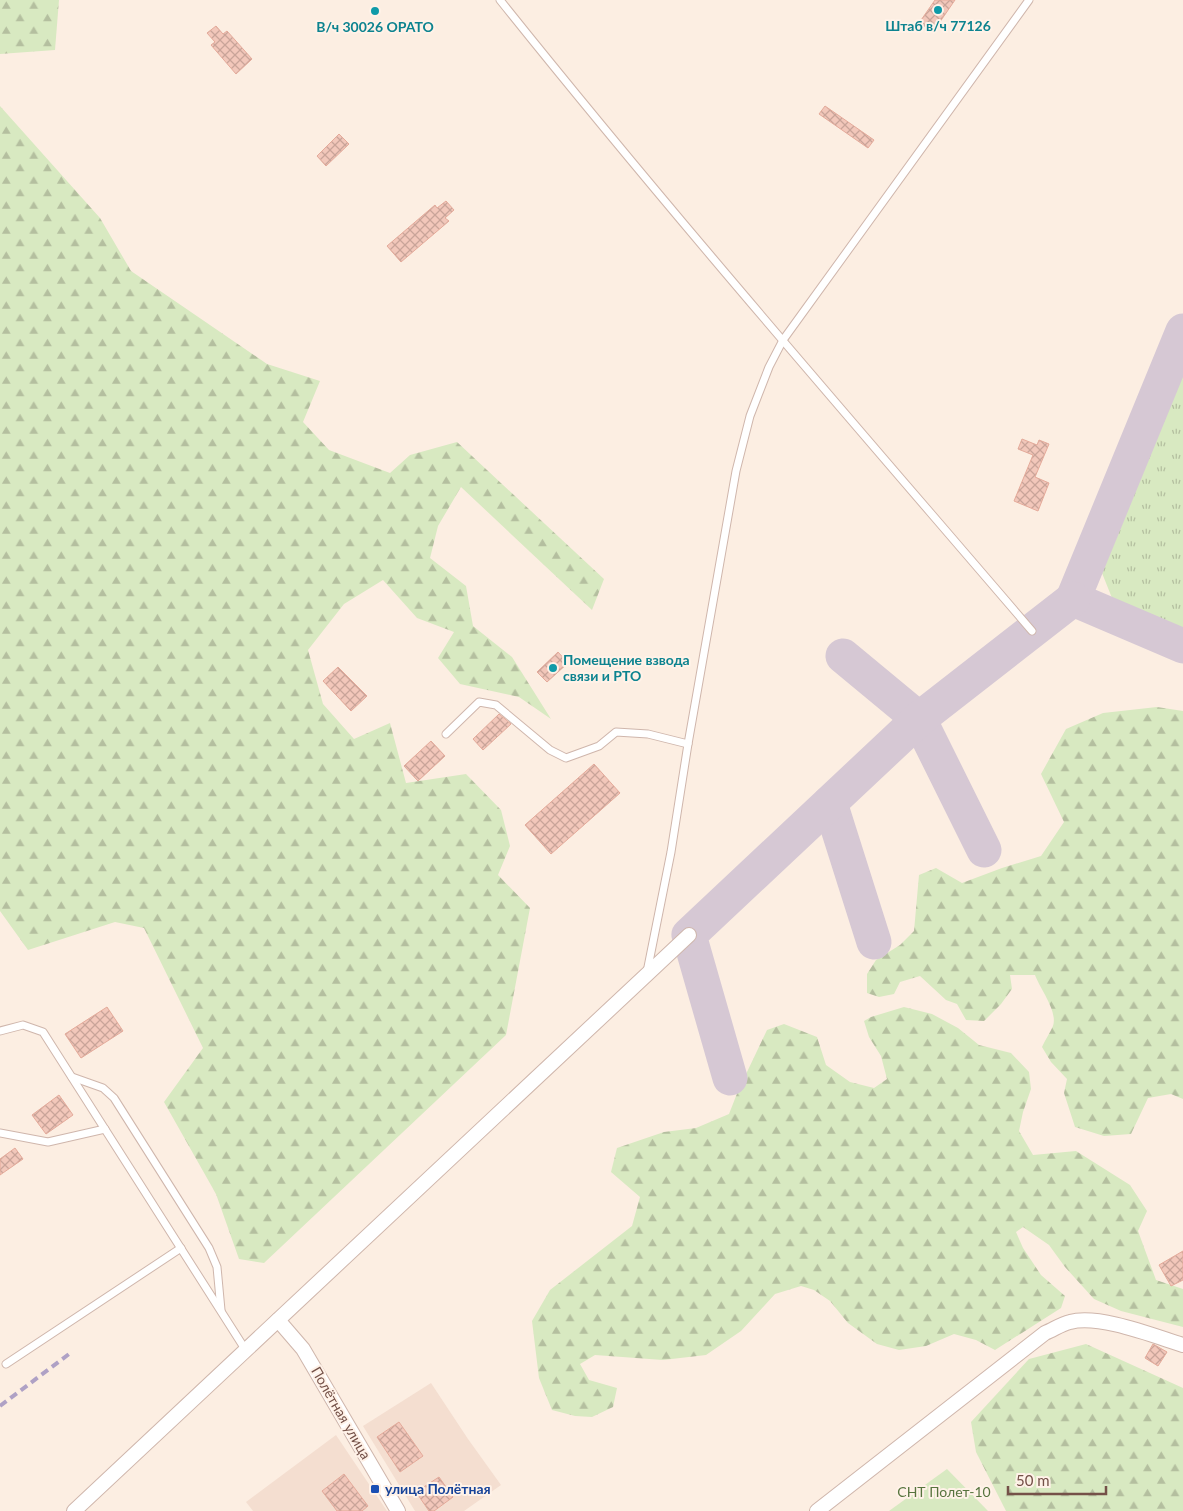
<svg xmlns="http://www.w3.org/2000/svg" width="1183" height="1511" viewBox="0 0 1183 1511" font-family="Lato,sans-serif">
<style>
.residential{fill:#f4ded0}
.grass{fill:url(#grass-tufts)}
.forest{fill:url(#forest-firs)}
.garden{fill:#d8e9c1}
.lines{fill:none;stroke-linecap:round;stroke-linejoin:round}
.taxiway{stroke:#d6c8d4;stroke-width:35}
.building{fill:url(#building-cross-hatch);stroke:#e4aa9a}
.service-casing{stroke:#cfb6ac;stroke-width:9}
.minor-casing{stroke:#cfb6ac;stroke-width:16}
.service{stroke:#fff;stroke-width:7}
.minor{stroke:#fff;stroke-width:14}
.rail{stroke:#afa1c5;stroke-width:4;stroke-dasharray:8 5;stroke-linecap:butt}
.culture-dot{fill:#0f9aa8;stroke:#fff2e8;stroke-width:2}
.transit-dot{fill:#1a4fb4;stroke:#fff2e8;stroke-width:2}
.labels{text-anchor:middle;stroke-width:4;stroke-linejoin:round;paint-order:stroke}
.culture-label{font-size:14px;font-weight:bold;fill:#0d838f;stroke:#fff2e8}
.street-label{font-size:14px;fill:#745148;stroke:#fff2e8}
.transit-label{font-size:14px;font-weight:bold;fill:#164399;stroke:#fff2e8;text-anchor:start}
.park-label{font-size:14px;fill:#57743e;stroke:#fff2e8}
</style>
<defs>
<pattern id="grass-tufts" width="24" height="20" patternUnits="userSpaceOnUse" patternTransform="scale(1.25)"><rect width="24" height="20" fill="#d8e9c1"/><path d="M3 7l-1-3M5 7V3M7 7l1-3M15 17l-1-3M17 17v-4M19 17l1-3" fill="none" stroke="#b4bf9f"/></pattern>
<pattern id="forest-firs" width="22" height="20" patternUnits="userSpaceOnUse" patternTransform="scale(1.25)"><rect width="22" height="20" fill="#d8e9c1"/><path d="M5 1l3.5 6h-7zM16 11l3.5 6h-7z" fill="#b4bf9f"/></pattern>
<pattern id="building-cross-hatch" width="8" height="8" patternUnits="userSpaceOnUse" patternTransform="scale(1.25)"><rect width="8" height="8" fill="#f2c7ba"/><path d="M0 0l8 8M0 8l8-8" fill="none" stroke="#c9a499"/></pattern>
</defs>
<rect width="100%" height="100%" fill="#fceee2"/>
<!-- residential -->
<g class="residential">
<path d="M431,1383L468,1439L501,1485L464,1511H415L363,1426Z"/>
<path d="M336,1435L387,1511H253L246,1502Z"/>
</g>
<!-- grass -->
<path class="grass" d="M1183,374V636L1116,608L1102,573Z"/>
<!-- forest -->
<g class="forest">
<path d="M0,0H59L55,50L0,54Z"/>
<path d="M0,106L100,218L131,271L267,364L320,381L303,422L329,450L390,473L410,455L457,442L604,579L592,610L461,487L438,526L430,558L466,586L473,626L512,657L551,719L519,697L460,684L438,658L454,632L417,618L383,580L344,604L308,650L323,704L354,739L390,723L406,783L466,774L501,810L510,846L498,875L530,908L506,1035L264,1263L239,1259L216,1194L164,1102L203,1048L144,928L115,922L28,950L0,911Z"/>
<path d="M1157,707L1183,711V1099L1171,1094L1148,1098L1131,1134L1104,1136L1075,1127L1064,1093L1067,1079L1051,1062L1042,1047C1045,1040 1050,1033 1053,1026C1058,1011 1040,989 1035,975H1010L1012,989L1001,1004L984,1021L966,1020L957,1004L946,1000L920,976L900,982L894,994L879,997L867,993V974L876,960L900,945L914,931L919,875L936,868L962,883L1002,868L1041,856L1064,822L1041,774L1066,729L1103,713Z"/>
<path d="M904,1007L932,1014L958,1028L979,1045L1011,1053L1029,1072L1031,1089L1023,1112L1019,1131L1033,1155L1076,1151L1130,1185L1147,1211L1138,1231L1156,1280L1183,1289V1327L1121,1311L1094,1299L1065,1267L1049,1245L1023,1227L1016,1232L1023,1248L1041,1275L1065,1296L1061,1308L995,1350L976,1340L954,1334L926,1346L899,1350L877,1344L848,1323L830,1301L814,1290L801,1286L775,1294L741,1331L706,1355L663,1360L595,1355L580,1364L589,1380L617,1388L613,1407L592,1417L575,1416L552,1410L539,1378L532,1321L550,1290L632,1226L640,1197L611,1172L617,1148L664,1132L696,1128L729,1114L738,1091L767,1030L784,1024L817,1037L826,1065L850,1082L874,1088L887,1079L881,1056L869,1037L864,1021L871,1017Z"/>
<path d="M1086,1344L1183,1388V1511H1006L976,1452L971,1422L1029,1359Z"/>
</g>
<!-- garden -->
<path class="garden" d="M947,1469L988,1511H889Z"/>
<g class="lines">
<!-- taxiway -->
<g class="taxiway">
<path d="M1183,331L1073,599L1183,646"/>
<path d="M843,656L919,719L984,850"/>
<path d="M830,803L874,942"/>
<path d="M730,1078L689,935L919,719L1073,599"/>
</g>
</g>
<!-- building -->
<g class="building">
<path d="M935,0H955L933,32L919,23Z"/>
<path d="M216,26L223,34L227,31L252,59L236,74L211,45L215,42L207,33Z"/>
<path d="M825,106L874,140L868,148L819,114Z"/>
<path d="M339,134L349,144L326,166L317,156Z"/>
<path d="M446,201L454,210L445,218L449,221L401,262L387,246L435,205L437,208Z"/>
<path d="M1022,439L1037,445L1039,440L1049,444L1035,477L1049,483L1038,511L1014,501L1033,455L1018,449Z"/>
<path d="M558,652L568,663L547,682L537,672Z"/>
<path d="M338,667L367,696L351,711L323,681Z"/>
<path d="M499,714L511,724L483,750L473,739Z"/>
<path d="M431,741L445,756L418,781L404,766Z"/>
<path d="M594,764L620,793L551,854L525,825Z"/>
<path d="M107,1007L123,1031L81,1058L65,1034Z"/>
<path d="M59,1095L73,1115L46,1134L32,1115Z"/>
<path d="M15,1148L23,1159L0,1175V1159Z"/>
<path d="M1183,1251V1280L1171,1286L1159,1265Z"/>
<path d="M1153,1344L1167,1352L1158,1366L1145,1358Z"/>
<path d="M399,1422L423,1456L400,1472L377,1437Z"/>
<path d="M344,1474L368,1506L362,1511H337L322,1491Z"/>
<path d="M439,1477L453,1497L434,1511H429L416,1492Z"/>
</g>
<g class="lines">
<!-- service casing -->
<g class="service-casing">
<g id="service">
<path d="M500,0C672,215 853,422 1032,631"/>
<path d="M446,734L479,702L496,705L550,750L566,758L599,746L616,732L648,734L688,744"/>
<path d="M647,972L671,852L688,744L736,471L750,416L769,367L783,340L1029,0"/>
<path d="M0,1031L23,1025L43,1032L245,1349"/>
<path d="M72,1077L103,1088L114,1098L209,1248L217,1267L221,1310"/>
<path d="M0,1133L48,1142L105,1129"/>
<path d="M6,1364L181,1248"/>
</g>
</g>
<!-- minor casing -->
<g class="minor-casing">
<g id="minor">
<path d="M278,1320L303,1349L398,1511"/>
<path d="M74,1511L689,935"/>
<path d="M817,1511L1045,1333C1053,1330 1061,1324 1070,1322C1099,1314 1154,1336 1183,1345"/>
</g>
</g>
<!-- service -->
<use href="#service" class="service"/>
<!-- minor -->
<use href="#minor" class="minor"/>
<!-- rail -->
<path class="rail" d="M0,1406L69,1354"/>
</g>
<!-- markers -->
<g class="culture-dot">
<circle cx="938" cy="10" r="5"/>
<circle cx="375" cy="11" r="5"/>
<circle cx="553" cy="668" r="5"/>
</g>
<rect class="transit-dot" x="370" y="1484" width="10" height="10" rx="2.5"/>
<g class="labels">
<!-- culture labels -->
<g class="culture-label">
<text x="938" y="31">Штаб в/ч 77126</text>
<text x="375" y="32">В/ч 30026 ОРАТО</text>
<text x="563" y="665" text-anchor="start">Помещение взвода<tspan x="563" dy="16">связи и РТО</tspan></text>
</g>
<!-- street labels -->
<g class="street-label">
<text transform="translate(341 1413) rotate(60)" y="5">Полётная улица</text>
</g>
<!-- transit labels -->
<g class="transit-label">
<text x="385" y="1494">улица Полётная</text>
</g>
<!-- park labels -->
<g class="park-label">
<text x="944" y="1497">СНТ Полет-10</text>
</g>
</g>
<!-- scale -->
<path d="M1008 1486v8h98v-8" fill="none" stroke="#745148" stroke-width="2.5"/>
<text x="1016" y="1486" font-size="15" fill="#745148" stroke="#fff2e8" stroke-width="4" paint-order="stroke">50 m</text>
</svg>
